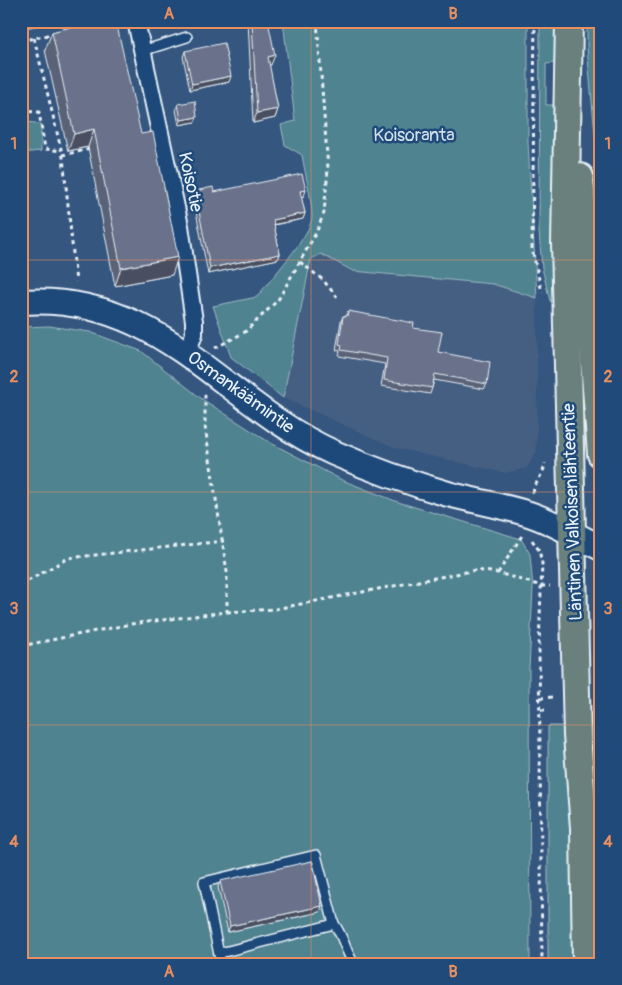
<svg xmlns="http://www.w3.org/2000/svg" width="622" height="985" viewBox="0 0 622 985" font-family="Pangolin,sans-serif">
<style>
.built{fill:#455e82}
.green{fill:#50838f;stroke:#9cbac4}
.lines{fill:none;stroke-linecap:round;stroke-linejoin:round}
.lane-casing{stroke:#e8f1f8;stroke-width:12}
.street-casing{stroke:#e8f1f8;stroke-width:20}
.secondary-casing{stroke:#e8f1f8;stroke-width:28}
.primary-casing{stroke:#e8f1f8;stroke-width:30}
.path{stroke:#e8f1f8;stroke-width:3;stroke-dasharray:4 4;stroke-linecap:butt}
.lane{stroke:#1f4a7a;stroke-width:9}
.street{stroke:#1f4a7a;stroke-width:16}
.secondary{stroke:#1f4a7a;stroke-width:24}
.primary{stroke:#6a807d;stroke-width:26}
.wall{fill:#5a6277;stroke:#e8f1f8}
.shaded-wall{fill:#4a5061;stroke:#e8f1f8}
.building{fill:#69728a;stroke:#e8f1f8}
.grid{fill:none;stroke:#e88e5f;stroke-width:1;stroke-opacity:0.55}
.labels{text-anchor:middle;stroke-width:5;stroke-linejoin:round;paint-order:stroke}
.park-label{font-size:18px;fill:#d1e0e8;stroke:#1f4a7a}
.street-label{font-size:18px;fill:#e8f1f8;stroke:#1f4a7a}
.neatline{fill:none;stroke:#e88e5f;stroke-width:2}
.grid-label{font-size:16px;text-anchor:middle;font-weight:bold;fill:#e88e5f}
</style>
<rect width="100%" height="100%" fill="#35567f"/>
<filter id="ink" filterUnits="userSpaceOnUse"><feTurbulence type="fractalNoise" baseFrequency=".02" numOctaves="2"/><feDisplacementMap in="SourceGraphic" scale="10" xChannelSelector="R" yChannelSelector="G"/><feConvolveMatrix kernelMatrix="1 2 1 2 8 2 1 2 1" color-interpolation-filters="sRGB"/></filter>
<g filter="url(#ink)">
<!-- built -->
<path class="built" d="M321,254L353,271L493,284L537,298V436L536,453L527,468L505,473L396,448L283,398L311,259Z"/>
<!-- green -->
<g class="green">
<path d="M283,21H528V142L537,298L493,284L353,271L321,254L311,259L283,398L231,357L213,306L257,297C269,281 312,234 312,217C312,197 305,175 302,155L285,145L281,125L295,121Z"/>
<path d="M540,21H556L555,63L546,64V105H555L553,302L550,301L542,268L539,232Z"/>
<path d="M587,21H601V199L587,48Z"/>
<path d="M21,121L41,124V151L21,153Z"/>
<path d="M49,326L90,332L141,351L202,399L269,442L342,480L398,502L521,539L530,554L533,588L529,669L530,964H21V327Z"/>
<path d="M548,726H569L578,964H548Z"/>
</g>
<g class="lines">
<!-- lane casing -->
<g class="lane-casing">
<g id="lane">
<path d="M99,28L98,24L117,21"/>
<path d="M142,51L187,37"/>
<path d="M220,953L334,924C343,935 345,951 354,964"/>
<path d="M221,964L204,882L316,855L334,924"/>
</g>
</g>
<!-- street casing -->
<g class="street-casing">
<path id="street" d="M136,21L180,226L194,321V334L187,353"/>
</g>
<!-- secondary casing -->
<g class="secondary-casing">
<path id="secondary" d="M21,302C162,292 220,402 334,453C371,469 410,483 448,494C475,501 503,506 529,514C554,522 578,537 601,548"/>
</g>
<!-- primary casing -->
<g class="primary-casing">
<g id="primary">
<path d="M569,21L565,243L577,735L584,828L586,964"/>
<path d="M580,177L601,454"/>
</g>
</g>
<!-- path -->
<g class="path">
<path d="M535,21L532,249L542,292"/>
<path d="M34,38L63,157L76,282"/>
<path d="M21,41L53,34"/>
<path d="M21,111L39,112L45,149L61,151"/>
<path d="M62,155L91,149"/>
<path d="M300,262L323,280L337,297"/>
<path d="M215,348L245,332L278,300L316,233L324,213L328,169L317,21"/>
<path d="M533,493C535,481 544,475 545,463"/>
<path d="M532,540L539,550L542,563L539,646L542,964"/>
<path d="M498,573L523,534"/>
<path d="M21,585L68,558L224,541"/>
<path d="M227,612L275,609L476,570L498,573L542,586H550"/>
<path d="M21,646L131,624L227,612V572L205,426V393"/>
<path d="M540,698L553,697"/>
<path d="M541,710H548"/>
</g>
<!-- lane -->
<use href="#lane" class="lane"/>
<!-- street -->
<use href="#street" class="street"/>
<!-- secondary -->
<use href="#secondary" class="secondary"/>
<!-- primary -->
<use href="#primary" class="primary"/>
</g>
<!-- wall -->
<g class="wall">
<path d="M70,21H103L172,275L115,286L88,147L68,151L45,50L52,32L72,27Z"/>
<path d="M248,21H268L271,65H269L278,109L275,118L253,123Z"/>
<path d="M185,51L229,82L190,90L183,57Z"/>
<path d="M178,104L195,122L179,125L176,110Z"/>
<path d="M195,191L304,196L301,197L305,213L303,219L274,225L280,254L278,259L208,274L193,196Z"/>
<path d="M348,311L413,328L438,352L487,384L484,389L434,380L432,388L430,394L381,386L385,364L339,356L340,351L336,350L341,321L343,316H346Z"/>
<path d="M220,881L320,912L228,932L218,887Z"/>
</g>
<!-- shaded-wall -->
<g class="shaded-wall">
<path d="M21,21H58L21,29Z"/>
<path d="M275,55L271,65L264,66L268,57Z"/>
<path d="M231,76L229,82L190,90L192,84Z"/>
<path d="M278,109L275,118L253,123L257,113Z"/>
<path d="M197,117L195,122L179,125L181,120Z"/>
<path d="M94,129L88,147L68,151L74,134Z"/>
<path d="M306,190L304,196L298,197L300,191Z"/>
<path d="M305,213L303,219L271,225L273,220Z"/>
<path d="M280,254L278,259L208,274L210,268Z"/>
<path d="M178,257L172,275L115,286L121,268Z"/>
<path d="M322,906L320,912L228,932L230,926Z"/>
</g>
<!-- building -->
<g class="building">
<path d="M81,21H103L105,24H109L111,21H116L141,134L153,132L178,257L121,268L94,129L74,134L52,32L82,24Z"/>
<path d="M252,21H268L275,55L268,57L278,109L257,113Z"/>
<path d="M224,43L231,76L192,84L185,51Z"/>
<path d="M195,101L197,117L181,120L178,104Z"/>
<path d="M302,174L306,190L300,191L305,213L273,220L280,254L210,268L195,191L213,187L214,192Z"/>
<path d="M348,311L414,323L413,328L442,332L438,352L490,362L487,384L435,374L432,388L384,380L387,358L341,350L342,345L339,344L343,316H347Z"/>
<path d="M312,861L322,906L230,926L220,881Z"/>
</g>
</g>
<!-- grid -->
<path class="grid" d="M311,21V964M21,260H601M21,492H601M21,725H601"/>
<g class="labels">
<!-- park labels -->
<g class="park-label">
<text x="414" y="141">Koisoranta</text>
</g>
<!-- street labels -->
<g class="street-label">
<text transform="translate(191 182) rotate(78)" y="6">Koisotie</text>
<text transform="translate(241 392) rotate(36)" y="6">Osmankäämintie</text>
<text transform="translate(572 512) rotate(-92)" y="6">Läntinen Valkoisenlähteentie</text>
</g>
</g>
<!-- margin -->
<rect width="622" height="985" fill="none" stroke="#1f4a7a" stroke-width="55"/>
<rect x="28" y="28" width="566" height="930" class="neatline"/>
<g class="grid-label">
<text x="169" y="19">A</text>
<text x="453" y="19">B</text>
<text x="14" y="149">1</text>
<text x="608" y="149">1</text>
<text x="14" y="382">2</text>
<text x="608" y="382">2</text>
<text x="14" y="614">3</text>
<text x="608" y="614">3</text>
<text x="14" y="847">4</text>
<text x="608" y="847">4</text>
<text x="169" y="977">A</text>
<text x="453" y="977">B</text>
</g>
</svg>
